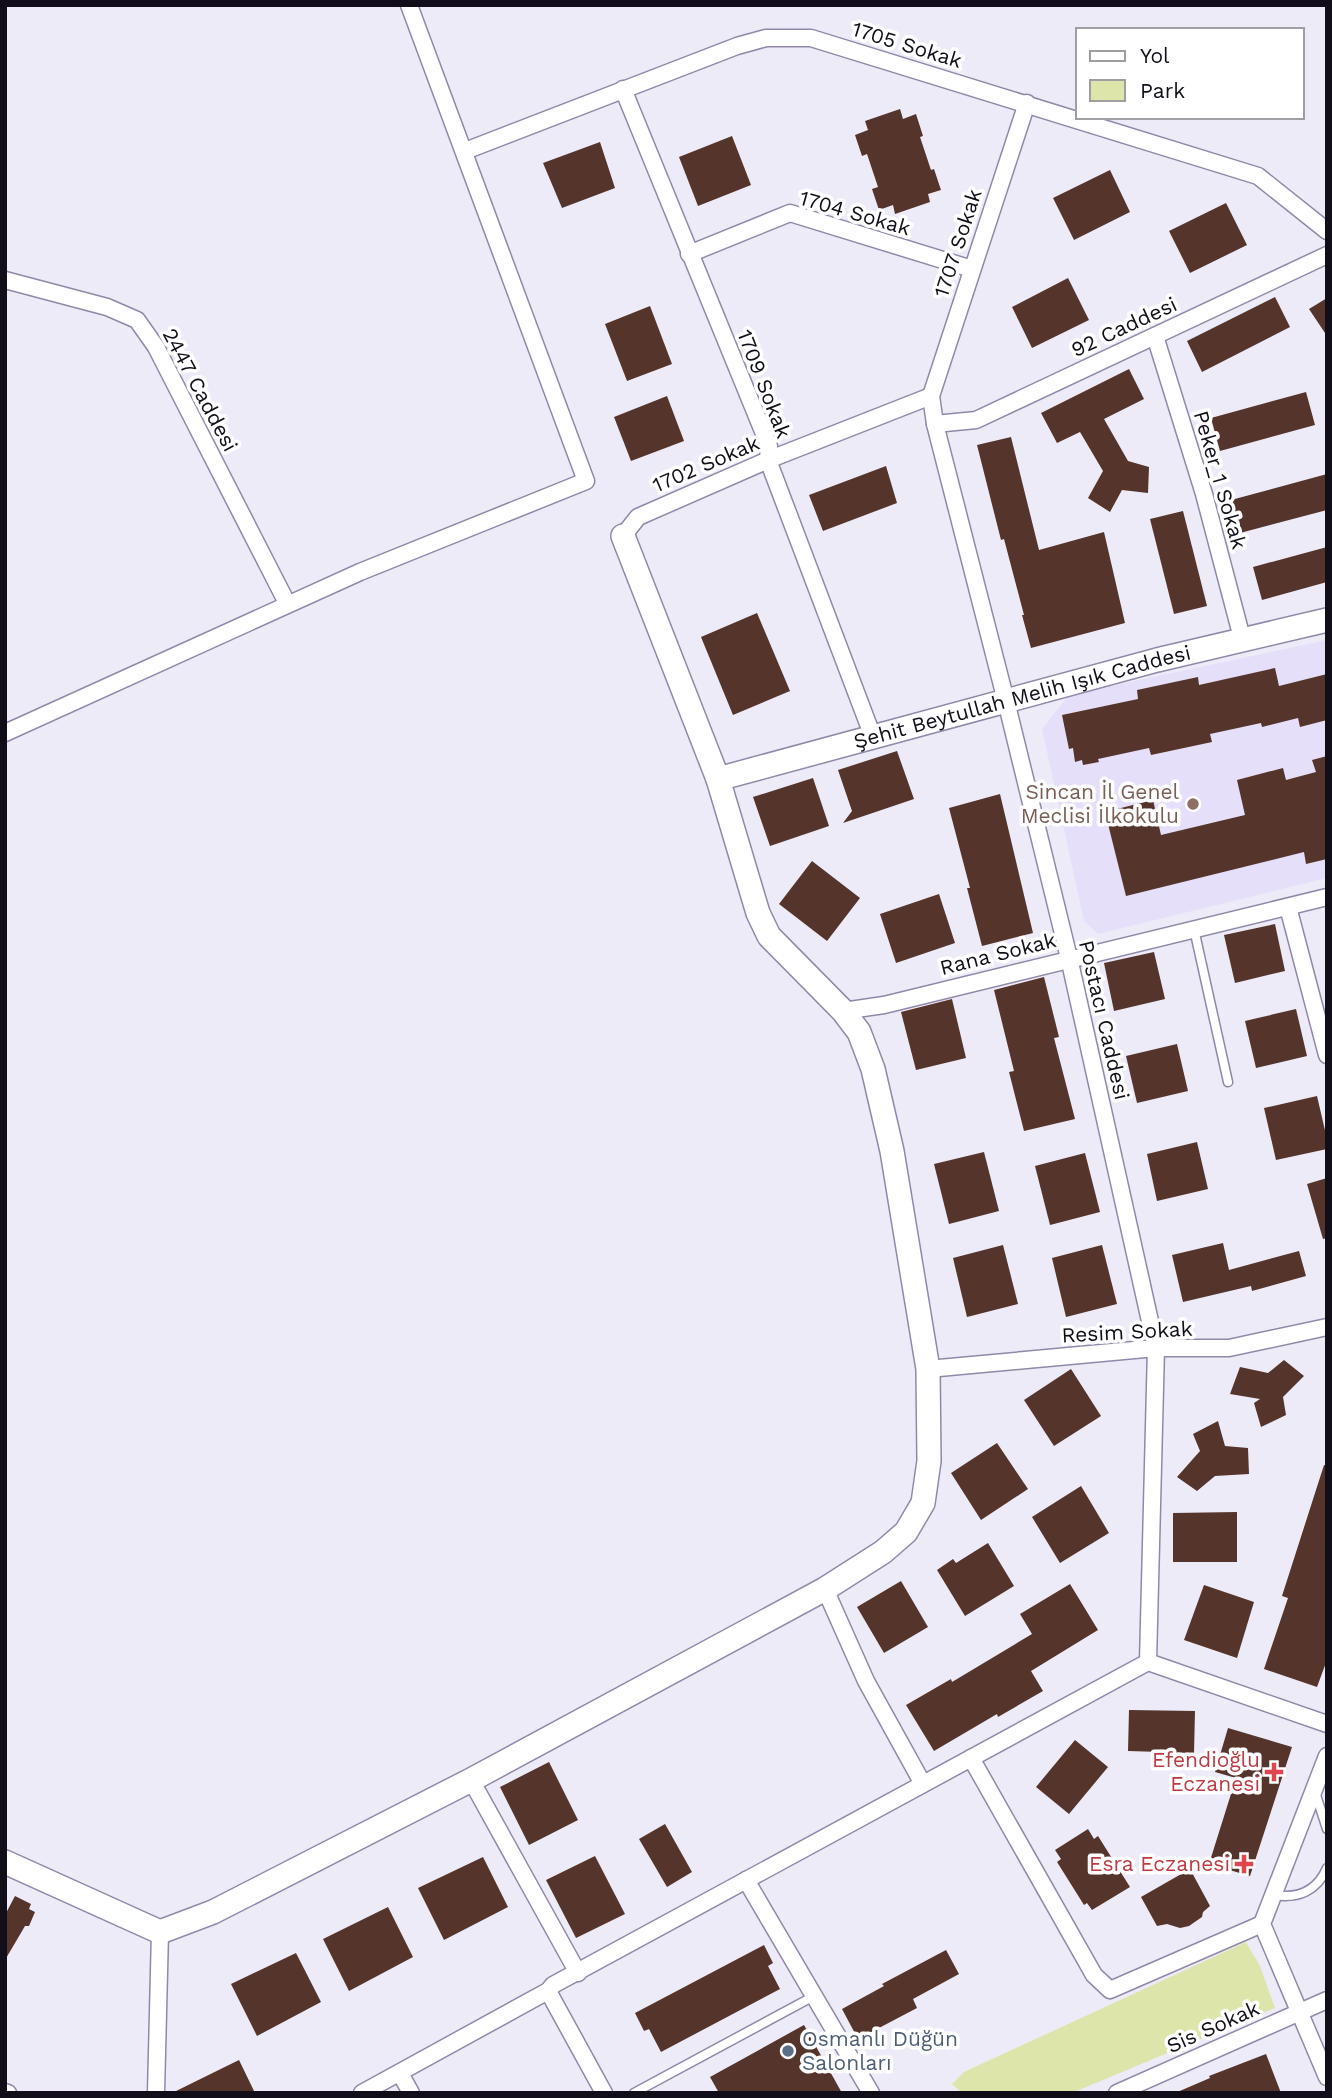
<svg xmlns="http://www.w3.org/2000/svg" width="1332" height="2098" viewBox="0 0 1332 2098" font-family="'Work Sans',sans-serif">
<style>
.built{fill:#e5dff9}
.green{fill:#dee5ab}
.building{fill:#54342b}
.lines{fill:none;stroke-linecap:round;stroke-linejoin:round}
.lane-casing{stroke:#9188a9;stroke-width:11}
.street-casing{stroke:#9188a9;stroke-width:19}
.secondary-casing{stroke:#9188a9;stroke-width:26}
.lane{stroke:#fff;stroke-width:8}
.street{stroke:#fff;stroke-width:16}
.secondary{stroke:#fff;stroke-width:23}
.education-dot{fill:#8d6e63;stroke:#fff;stroke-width:2.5}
.health-dot{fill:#e0444e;stroke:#fff;stroke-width:2.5}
.service-dot{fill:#5c6f8a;stroke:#fff;stroke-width:2.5}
.labels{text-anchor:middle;stroke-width:7;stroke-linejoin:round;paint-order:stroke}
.street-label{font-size:21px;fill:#110d19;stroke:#fff}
.education-label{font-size:21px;fill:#785e54;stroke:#fff;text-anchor:end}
.health-label{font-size:21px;fill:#be3a42;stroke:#fff;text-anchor:end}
.service-label{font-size:21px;fill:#4e5e75;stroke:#fff;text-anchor:start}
</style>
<rect width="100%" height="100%" fill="#eeebf9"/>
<!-- built -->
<path class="built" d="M1327,640V878L1098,934L1084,921L1042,729L1069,695Z"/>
<!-- green -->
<path class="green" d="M1246,1942L1260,1966L1275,2008L1072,2093H962L952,2084L964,2072Z"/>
<!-- building -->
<g class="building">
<path d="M900,109L903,119L916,114L923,136L920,137L931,170L934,169L941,190L928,194L930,202L895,214L893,205L879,210L872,189L878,187L867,154L862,156L855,135L868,130L865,121Z"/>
<path d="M732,136L751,185L698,206L679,157Z"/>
<path d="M600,142L615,188L562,208L543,163Z"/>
<path d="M1110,170L1130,212L1074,240L1053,198Z"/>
<path d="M1226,203L1247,245L1190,273L1169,231Z"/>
<path d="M1068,278L1089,320L1032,348L1012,307Z"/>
<path d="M1275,297L1290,327L1202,372L1187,341Z"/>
<path d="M1327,298V336L1309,309Z"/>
<path d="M650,306L672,364L627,381L605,324Z"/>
<path d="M1129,369L1144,399L1104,419L1128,461L1149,467L1148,493L1122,490L1110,512L1088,498L1103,471L1080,432L1057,443L1041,413Z"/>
<path d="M1306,392L1315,425L1220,451L1211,418Z"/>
<path d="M667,396L684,441L631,461L614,417Z"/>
<path d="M1011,437L1039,550L1104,532L1125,623L1031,648L1022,615H1024L1004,539L1001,540L977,445Z"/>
<path d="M886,466L897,503L823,531L809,495Z"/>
<path d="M1327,474V510L1240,533L1231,500Z"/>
<path d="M1183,511L1207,606L1174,614L1150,519Z"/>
<path d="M1327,547V582L1262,600L1253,567Z"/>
<path d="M757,613L790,691L733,715L701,637Z"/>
<path d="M1275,668L1279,686L1327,674V720L1300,727L1298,718L1262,727L1261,723L1210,734L1212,742L1151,755L1149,748L1098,759L1099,762L1083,765L1082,760L1075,762L1073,748L1069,749L1062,715L1138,699L1137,690L1198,677L1199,685Z"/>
<path d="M897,751L914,799L843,823L852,811L838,770Z"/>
<path d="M1327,756V859L1306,864L1304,852L1126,896L1105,812L1153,800L1161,835L1245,815L1237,780L1283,768L1286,780L1316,772L1312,760Z"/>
<path d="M813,778L829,826L770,846L753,797Z"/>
<path d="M1000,794L1033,933L982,946L967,888H970L949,808Z"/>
<path d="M812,861L860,898L827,941L779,904Z"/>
<path d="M939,894L955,943L896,963L880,914Z"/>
<path d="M1275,924L1285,971L1235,983L1224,935Z"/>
<path d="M1154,952L1165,999L1114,1011L1104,963Z"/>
<path d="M1044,977L1059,1037L1054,1038L1075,1119L1024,1131L1009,1072L1014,1071L994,990Z"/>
<path d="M952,999L966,1058L916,1070L901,1012Z"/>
<path d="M1296,1009L1307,1056L1256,1068L1245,1021Z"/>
<path d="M1177,1044L1188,1091L1137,1103L1126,1056Z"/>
<path d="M1317,1096L1327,1139V1149L1276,1160L1264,1108Z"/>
<path d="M1197,1142L1208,1189L1157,1201L1147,1154Z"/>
<path d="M984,1152L999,1211L949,1224L934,1164Z"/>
<path d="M1085,1153L1100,1212L1050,1225L1035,1166Z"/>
<path d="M1327,1178V1238L1323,1239L1307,1184Z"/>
<path d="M1223,1243L1229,1270L1299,1251L1306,1276L1252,1291L1251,1286L1183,1302L1172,1255Z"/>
<path d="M1003,1245L1018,1304L967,1317L953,1258Z"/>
<path d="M1102,1245L1117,1304L1066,1317L1052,1258Z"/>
<path d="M1284,1360L1304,1376L1283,1397L1286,1415L1261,1427L1254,1403L1260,1399L1230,1394L1240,1367L1268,1373Z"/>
<path d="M1071,1369L1101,1416L1054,1446L1024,1400Z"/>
<path d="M1218,1421L1225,1446L1248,1448L1249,1474L1215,1476L1197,1491L1177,1477L1200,1451L1193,1434Z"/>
<path d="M997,1443L1028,1489L981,1520L951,1473Z"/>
<path d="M1324,1465L1327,1466V1660L1317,1687L1264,1669L1288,1598L1282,1596Z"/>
<path d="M1081,1486L1109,1533L1060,1563L1032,1517Z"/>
<path d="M1237,1512V1562H1173V1513Z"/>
<path d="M988,1543L1014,1586L965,1616L937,1570L953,1559L956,1563Z"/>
<path d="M901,1581L928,1627L884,1653L857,1607Z"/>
<path d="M1070,1584L1098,1630L1031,1671L1043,1691L998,1717L997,1714L934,1751L906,1705L951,1679L952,1682L1032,1634L1020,1614Z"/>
<path d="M1204,1585L1254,1602L1237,1658L1184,1640Z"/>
<path d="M1129,1710L1195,1711L1194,1753L1128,1751Z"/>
<path d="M1228,1728L1292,1747L1250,1876L1209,1864L1236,1778L1215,1772Z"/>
<path d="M1075,1740L1108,1767L1069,1814L1036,1787Z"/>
<path d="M549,1762L578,1820L529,1845L500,1787Z"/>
<path d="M665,1824L692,1872L667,1887L639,1839Z"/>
<path d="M1088,1829L1094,1839L1098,1836L1130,1887L1092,1910L1087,1903L1084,1905L1057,1862L1061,1859L1055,1850Z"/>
<path d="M595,1856L625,1914L576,1938L546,1880Z"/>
<path d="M483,1857L508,1907L444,1940L418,1888Z"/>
<path d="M1190,1869L1210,1906L1203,1912L1202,1917L1189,1926L1180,1928L1167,1924L1157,1926L1141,1897Z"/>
<path d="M15,1896L31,1904L29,1909L35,1912L29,1926H25L5,1960V1915Z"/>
<path d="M388,1907L413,1957L349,1991L323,1939Z"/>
<path d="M764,1945L773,1963L768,1966L780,1989L661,2052L649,2029L644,2031L635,2013Z"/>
<path d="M946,1950L959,1974L913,1999L917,2008L858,2039L842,2009L884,1986L882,1984Z"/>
<path d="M296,1953L321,2002L257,2036L231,1984Z"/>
<path d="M804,2025L842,2093H719L710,2077Z"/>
<path d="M1266,2054L1281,2093H1175L1210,2078L1209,2076Z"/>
<path d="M239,2060L255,2093H172Z"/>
</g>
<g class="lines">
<!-- lane casing -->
<g class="lane-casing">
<g id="lane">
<path d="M1194,929L1228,1082"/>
<path d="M1315,1792L1327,1829"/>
<path d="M1274,1895C1298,1899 1317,1891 1327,1868"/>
<path d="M634,2093L814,1996"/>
</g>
</g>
<!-- street casing -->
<g class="street-casing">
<g id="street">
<path d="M623,89L769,446L768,460L873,737"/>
<path d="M1027,103L931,396L935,424L1006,701L1069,958L1156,1348L1148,1662"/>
<path d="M465,151L737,46L766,38H811L1258,176L1327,231"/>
<path d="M689,254L790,213L972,269"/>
<path d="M5,280L107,307L137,320L156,347L287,603"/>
<path d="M1155,336L1204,494L1242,638"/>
<path d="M935,424L976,420L1327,255"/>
<path d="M623,536L638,517L768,460L931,396"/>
<path d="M5,733L360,572L586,481L409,5"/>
<path d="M1288,907L1327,1055"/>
<path d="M843,1011L884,1005L1327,897"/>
<path d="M928,1369L1156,1348H1229L1327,1327"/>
<path d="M825,1589L866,1681L923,1784"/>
<path d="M1327,1756L1262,1924L1327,2077"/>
<path d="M971,1758L1094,1975L1110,1990L1262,1924"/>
<path d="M471,1780L578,1973"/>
<path d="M746,1880L871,2093"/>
<path d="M548,1991L604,2093"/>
<path d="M400,2073L411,2093"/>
<path d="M5,2092L8,2093"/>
<path d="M156,2093L160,1932"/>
<path d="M362,2093L548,1991L553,1985L1148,1662L1327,1724"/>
<path d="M1117,2093L1327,2000"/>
</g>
</g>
<!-- secondary casing -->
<g class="secondary-casing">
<g id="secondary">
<path id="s1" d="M718,779L1157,660L1327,620"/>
<path d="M5,1862L160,1932L213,1912L471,1780L825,1589L883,1552L906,1532L923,1503L929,1461L928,1369L892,1151L873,1069L859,1032L843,1011L769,936L758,913L718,779L623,536"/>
</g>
</g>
<!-- lane -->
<use href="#lane" class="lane"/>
<!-- street -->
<use href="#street" class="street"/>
<!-- secondary -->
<use href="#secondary" class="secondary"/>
</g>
<!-- markers -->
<circle class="education-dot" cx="1193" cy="804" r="7"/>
<g class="health-dot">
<path d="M1270.5 1761.5h7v7h7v7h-7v7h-7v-7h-7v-7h7z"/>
<path d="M1240.5 1853.5h7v7h7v7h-7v7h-7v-7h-7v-7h7z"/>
</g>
<circle class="service-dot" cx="788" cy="2051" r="7"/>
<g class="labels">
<!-- street labels -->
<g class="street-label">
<text transform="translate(907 45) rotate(17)" y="7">1705 Sokak</text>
<text transform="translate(855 213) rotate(16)" y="7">1704 Sokak</text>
<text transform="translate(958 243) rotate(-72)" y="7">1707 Sokak</text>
<text transform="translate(1124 327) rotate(-25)" y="7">92 Caddesi</text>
<text transform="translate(764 384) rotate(69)" y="7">1709 Sokak</text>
<text transform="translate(200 390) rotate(62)" y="7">2447 Caddesi</text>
<text transform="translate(706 464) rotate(-23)" y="7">1702 Sokak</text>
<text transform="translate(1220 480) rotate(74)" y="7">Peker_1 Sokak</text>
<text dy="7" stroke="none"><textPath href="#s1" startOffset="315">Şehit Beytullah Melih Işık Caddesi</textPath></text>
<text transform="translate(998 954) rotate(-14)" y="7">Rana Sokak</text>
<text transform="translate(1104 1020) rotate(77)" y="7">Postacı Caddesi</text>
<text transform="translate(1127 1332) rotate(-3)" y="7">Resim Sokak</text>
<text transform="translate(1213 2027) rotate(-24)" y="7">Sis Sokak</text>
</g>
<!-- education labels -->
<g class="education-label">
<text x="1179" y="799">Sincan İl Genel<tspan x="1179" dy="24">Meclisi İlkokulu</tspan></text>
</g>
<!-- health labels -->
<g class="health-label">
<text x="1260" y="1767">Efendioğlu<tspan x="1260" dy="24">Eczanesi</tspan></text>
<text x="1230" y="1871">Esra Eczanesi</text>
</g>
<!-- service labels -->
<g class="service-label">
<text x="802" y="2046">Osmanlı Düğün<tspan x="802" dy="24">Salonları</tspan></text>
</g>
</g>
<!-- border -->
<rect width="1332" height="2098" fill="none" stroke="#110d19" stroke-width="14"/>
<!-- legend -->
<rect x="1076" y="28" width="228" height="91" fill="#ffffff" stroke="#a09ea3" stroke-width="2"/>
<rect x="1090" y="51" width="35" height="10" fill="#ffffff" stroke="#a09ea3" stroke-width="2"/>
<text x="1140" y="63" font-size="21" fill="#110d19">Yol</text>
<rect x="1090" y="80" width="35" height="21" fill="#dee5ab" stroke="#a09ea3" stroke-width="2"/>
<text x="1140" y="98" font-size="21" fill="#110d19">Park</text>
</svg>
